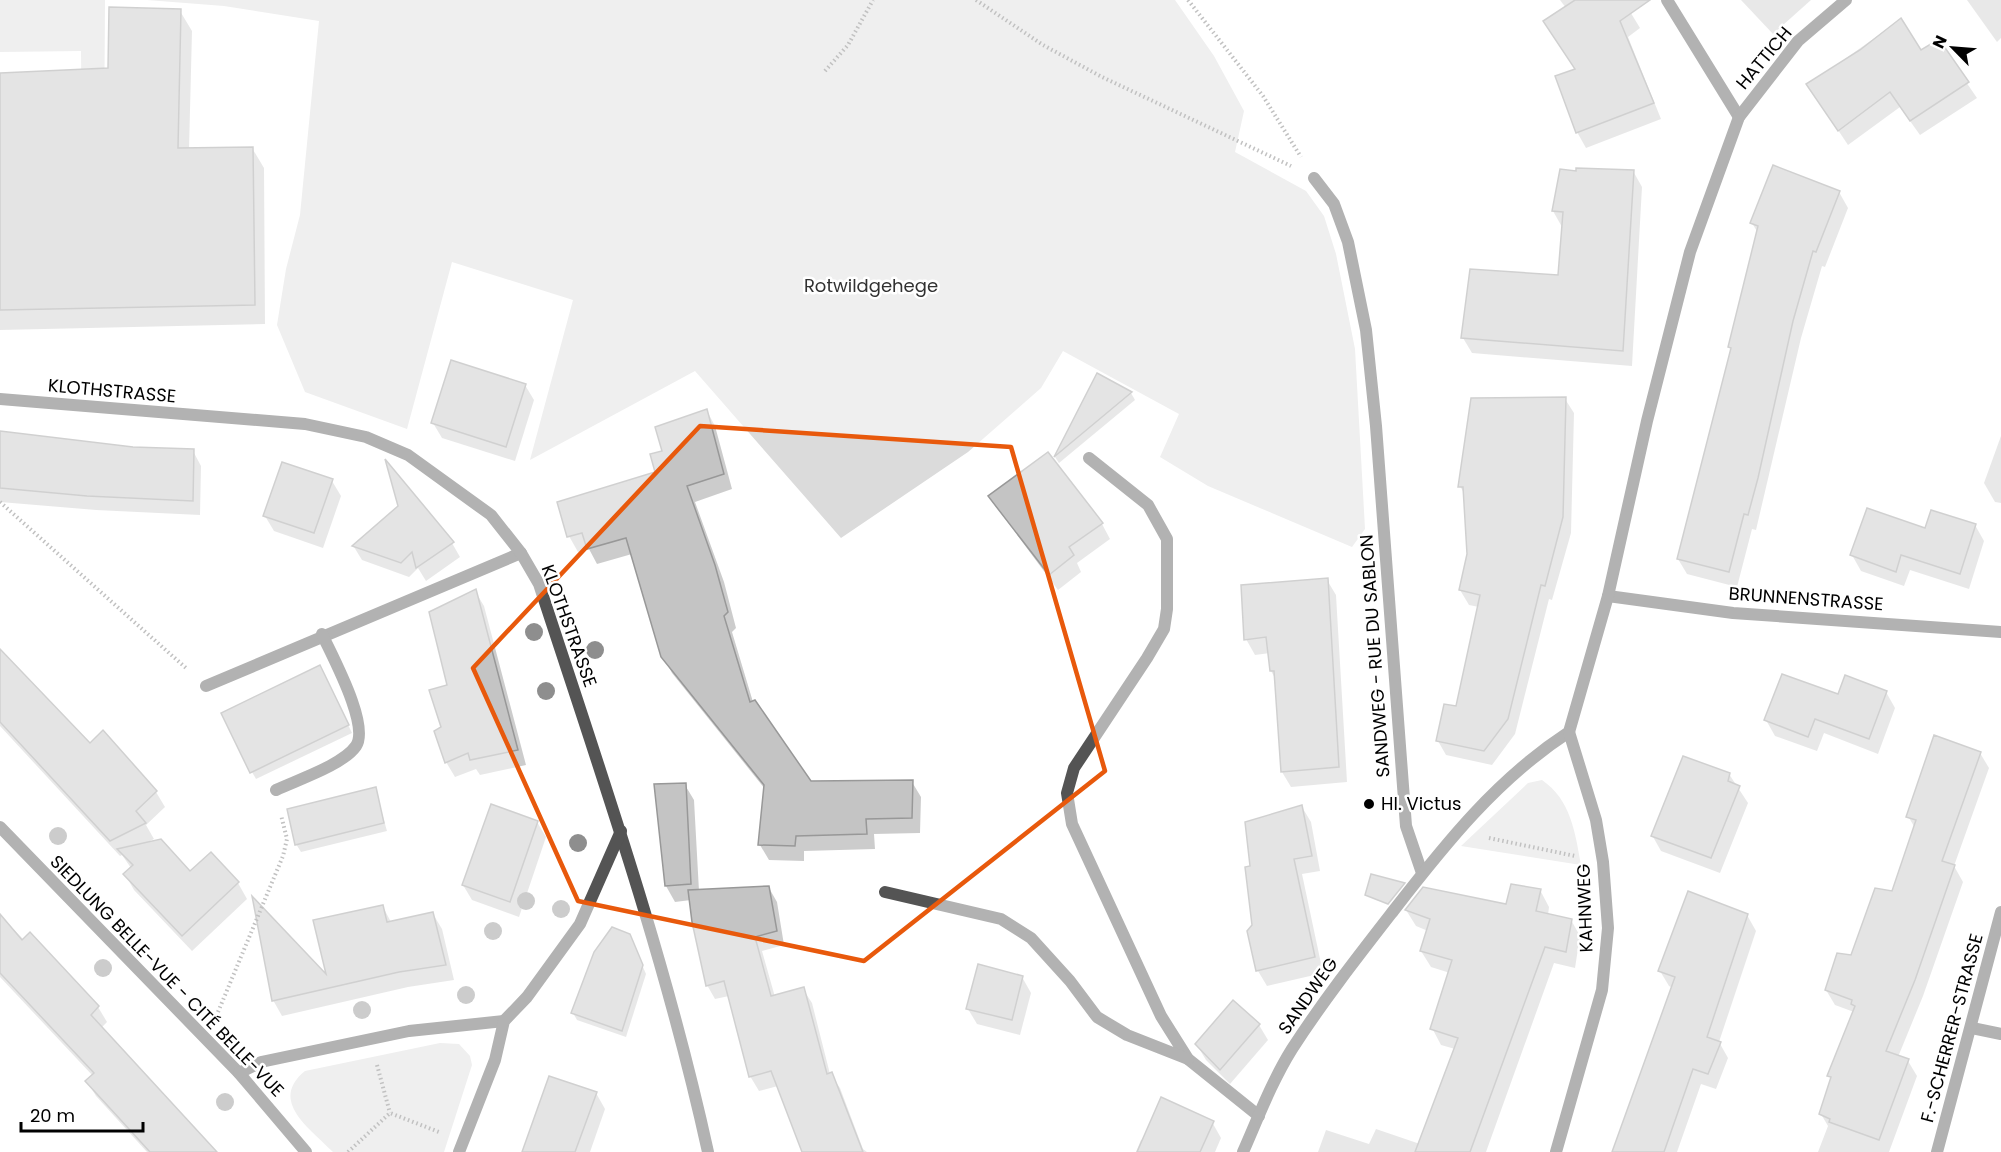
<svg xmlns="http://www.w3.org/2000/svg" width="2001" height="1152" viewBox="0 0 2001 1152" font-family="Poppins,sans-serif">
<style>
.green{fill:#dbdbdb}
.shadow{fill:#0003}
.building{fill:#c4c4c4;stroke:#989898;stroke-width:1.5}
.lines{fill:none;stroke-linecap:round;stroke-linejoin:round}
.path{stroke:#767676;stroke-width:4;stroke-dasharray:1.5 3;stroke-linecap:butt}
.service{stroke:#545454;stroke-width:12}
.minor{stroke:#545454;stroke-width:12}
.tree{fill:#8e8e8e}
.marked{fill:none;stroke:#e8590c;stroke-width:4.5;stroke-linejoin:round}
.poi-dot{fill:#000;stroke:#fff;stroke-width:2}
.labels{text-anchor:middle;stroke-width:5;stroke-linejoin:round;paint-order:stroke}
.street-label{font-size:18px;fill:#000;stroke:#fff}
.park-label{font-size:18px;fill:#323232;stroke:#fff}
.poi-label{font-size:18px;fill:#000;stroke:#fff;text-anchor:start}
</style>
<rect width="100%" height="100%" fill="#fff"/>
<!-- green -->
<g class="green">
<path d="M0,0H105L104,157L82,158L81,51L0,52Z"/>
<path d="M147,0H1175L1214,56L1244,111L1235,152L1306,191L1324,216L1336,254L1355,349L1365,529L1352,547L1208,486L1160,457L1179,414L1063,351L1041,388L968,452L841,538L695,371L530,460L573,300L452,262L407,429L305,392L277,325L286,269L300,215L319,21L224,6Z"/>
<path d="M1542,780C1571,800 1575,832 1581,865L1461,846L1528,783Z"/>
<path d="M440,1043L459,1044L470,1056L472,1065L444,1152H333C311,1129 268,1101 305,1071Z"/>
</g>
<!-- shadow -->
<g class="shadow">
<path d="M1560,0H1623L1640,28L1628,37L1661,119L1586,148L1577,132L1576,70L1566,8Z"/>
<path d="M1741,0H1811L1773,34Z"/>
<path d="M1967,0H2001V38L1997,42Z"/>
<path d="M180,11L192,31L189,150L252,148L264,168L265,324L0,330V75L110,69Z"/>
<path d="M1900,20L1921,52L1938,41L1977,98L1920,135L1900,107L1848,145L1808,85Z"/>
<path d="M1561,170L1633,171L1642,187L1632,366L1472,353L1463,338L1560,276L1562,227L1553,211Z"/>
<path d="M1839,192L1848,208L1825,267L1822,266L1801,338L1756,530L1752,529L1737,587L1687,574L1678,559L1732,350L1729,346L1758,233L1752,223Z"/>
<path d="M1098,375L1131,393L1135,400L1059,463L1055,457Z"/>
<path d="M525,385L534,400L515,461L442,438L433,423Z"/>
<path d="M1565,399L1574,413L1571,533L1552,600L1549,599L1515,734L1492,765L1446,755L1438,741L1458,707L1479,607L1469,605L1460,590L1469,555L1465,495L1460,486Z"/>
<path d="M707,411L715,426L732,489L695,502L724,582L736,628L732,632L753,702L810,783L912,782L921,797L920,833L874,834L875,849L804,851V861L769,860L760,845L765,789L672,673L663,656L632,554L597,564L589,549L578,552L569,536L656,473L664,452Z"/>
<path d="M0,432L133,448L193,451L201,466L200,515L96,510L0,502Z"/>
<path d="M2001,436V503L1995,502L1984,483Z"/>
<path d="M332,481L341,496L323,548L274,531L265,516Z"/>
<path d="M989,497L1102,524L1110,539L1077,563L1081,572L1058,590Z"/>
<path d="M400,507L452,543L460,557L426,581L418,568L409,577L362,560L354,547Z"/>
<path d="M1975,525L1984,541L1969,589L1910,570L1904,586L1861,571L1852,555L1926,530Z"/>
<path d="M1327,580L1336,595L1347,782L1291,787L1282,772L1275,678L1271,671L1270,653L1255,655L1246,639Z"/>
<path d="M475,591L484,606L526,765L480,775L476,769L455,777L446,762L443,728L449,686Z"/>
<path d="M0,651L90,745L156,792L165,807L146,825L154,839L148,842L190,873L211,854L238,883L247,899L192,951L134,890L125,874L131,868L122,855L120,856L0,726Z"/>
<path d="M324,674L352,733L256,779L252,772Z"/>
<path d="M1886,692L1895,708L1878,754L1824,733L1817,751L1775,736L1766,720L1839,696Z"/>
<path d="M1980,753L1989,768L1954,866L1963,882L1923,996L1898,1057L1908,1061L1917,1076L1889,1152H1818L1828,1126L1821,1114L1832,1080L1829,1076L1854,1012L1835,1005L1826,990L1852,957L1893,893L1915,828L1908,816Z"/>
<path d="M1729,774L1748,803L1720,873L1661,851L1652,835Z"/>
<path d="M685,785L694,800L699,891L769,888L777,902L784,945L762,951L775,997L803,989L812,1003L830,1074L840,1088L863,1149L867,1152H807L778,1086L759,1091L750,1076L729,996L715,999L707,985L691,900L675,902L666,886L656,786Z"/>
<path d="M375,789L387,831L301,852L296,844Z"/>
<path d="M1302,807L1311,822L1320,871L1302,874L1323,973L1267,986L1258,971L1248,932L1254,926L1252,868Z"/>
<path d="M537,822L546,837L519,917L472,900L463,885Z"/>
<path d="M1540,890L1549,907L1548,915L1571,920L1580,936L1575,968L1554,963L1486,1152H1318L1326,1130L1369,1144L1376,1129L1420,1144L1455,1049L1441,1045L1432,1028L1450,973L1431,967L1421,951L1428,931L1416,926L1406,910L1507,906Z"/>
<path d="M383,907L391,922L433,914L442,929L454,980L408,987L282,1016L273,1000L328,979Z"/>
<path d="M0,915L24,940L30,934L98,1007L107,1022L101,1028L215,1152H147L96,1096L87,1081L93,1076L0,977Z"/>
<path d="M1747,915L1756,931L1719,1042L1728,1058L1716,1089L1701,1084L1677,1152H1614L1673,988L1669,986L1660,971Z"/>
<path d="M629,935L646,974L626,1037L577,1020L573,1013Z"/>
<path d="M1022,977L1031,993L1020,1035L977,1024L968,1009Z"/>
<path d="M1259,1025L1268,1040L1230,1084L1206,1060L1197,1045Z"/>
<path d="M596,1093L605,1109L590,1152H524Z"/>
<path d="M1212,1122L1221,1138L1215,1152H1136L1141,1140Z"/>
</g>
<!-- building -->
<g class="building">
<path d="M1575,0H1650L1620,21L1654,103L1576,133L1555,76L1575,69L1543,21Z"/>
<path d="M109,7L181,9L178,148L253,147L255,305L0,310V73L108,68Z"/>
<path d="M1901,18L1921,50L1939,39L1969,82L1910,121L1890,92L1838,131L1806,84L1860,50Z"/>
<path d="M1773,165L1840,191L1816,252L1813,251L1793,321L1758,478L1748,515L1744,514L1729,572L1677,559L1731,348L1728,347L1758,226L1750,223Z"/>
<path d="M1576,168L1634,170L1623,351L1461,338L1470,269L1558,275L1563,212L1552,211L1560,169L1576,171Z"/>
<path d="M451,360L526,384L506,447L431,423Z"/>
<path d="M1097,373L1132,392L1054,457Z"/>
<path d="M1566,397L1563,517L1545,586L1541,585L1508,719L1484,751L1436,741L1444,704L1456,706L1480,595L1459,590L1467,554L1463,487H1458L1471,398Z"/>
<path d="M707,409L724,474L687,486L715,565L728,612L724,616L750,702L755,700L811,781L913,780L912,818L866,819L867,834L796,836L795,846L758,845L764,785L661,657L626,538L587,549L582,533L567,537L557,502L655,472L650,454L662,451L655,427Z"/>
<path d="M0,431L133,447L194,449L193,501L87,496L0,488Z"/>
<path d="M1048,452L1103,523L1069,547L1074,555L1049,575L988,496Z"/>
<path d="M385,459L454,542L416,568L412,552L401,563L352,546L398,506Z"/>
<path d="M282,462L333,479L314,533L263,516Z"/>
<path d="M1867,508L1925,528L1931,510L1976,524L1960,574L1901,555L1896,572L1850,555Z"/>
<path d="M1328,578L1339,767L1281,772L1274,671H1270L1266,637L1244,640L1241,585Z"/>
<path d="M476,589L518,750L470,760L468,753L445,763L434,731L441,727L429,690L447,685L429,612Z"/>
<path d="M0,649L90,743L103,730L157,791L136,811L146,823L110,841L0,722Z"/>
<path d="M320,665L349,725L250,773L221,713Z"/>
<path d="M1782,674L1838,694L1845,675L1887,691L1869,739L1815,719L1808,737L1764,720Z"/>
<path d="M1934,735L1981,752L1942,861L1955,865L1915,980L1886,1051L1909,1059L1879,1140L1829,1122L1830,1119L1819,1114L1831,1077L1827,1076L1855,1006L1851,1004L1852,1000L1825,990L1837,953L1851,955L1875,888L1892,891L1916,820L1906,817Z"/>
<path d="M1683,756L1730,773L1728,781L1740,786L1711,858L1651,836Z"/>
<path d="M686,783L691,884L665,886L654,784Z"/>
<path d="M376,787L384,823L295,845L287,809Z"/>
<path d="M491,804L538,821L510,902L462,885Z"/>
<path d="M1302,805L1312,856L1294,859L1315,957L1256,971L1247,931L1252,925L1245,867L1250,866L1245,822Z"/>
<path d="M161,839L190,871L211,852L239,882L182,936L123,874L133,865L117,849Z"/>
<path d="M1371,874L1405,883L1388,904L1365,895Z"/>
<path d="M1511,884L1541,889L1536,911L1572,919L1566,952L1545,947L1470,1152H1415L1458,1038L1430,1029L1452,960L1420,951L1430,919L1405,910L1423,887L1506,904Z"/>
<path d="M769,886L777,931L755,937L771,996L804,987L827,1074L832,1072L863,1152H802L771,1071L749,1077L724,981L706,986L692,922L688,890Z"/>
<path d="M1688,891L1748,914L1707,1037L1721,1042L1708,1074L1693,1069L1664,1152H1612L1675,977L1658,971Z"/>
<path d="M252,896L326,974L313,920L383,905L387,922L433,912L446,965L399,972L272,1001Z"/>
<path d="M0,914L22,940L30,932L99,1006L91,1015L217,1152H150L119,1118L85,1081L94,1073L0,973Z"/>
<path d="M612,927L630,934L643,965L622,1031L571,1013L594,952Z"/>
<path d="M978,964L1023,976L1012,1020L966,1009Z"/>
<path d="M1233,1000L1260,1024L1220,1070L1195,1044Z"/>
<path d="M549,1076L597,1092L575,1152H522Z"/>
<path d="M1161,1097L1214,1121L1200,1152H1137Z"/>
</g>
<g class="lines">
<!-- path -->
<g class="path">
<path d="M976,0L1043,45L1102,77L1291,166"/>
<path d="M1188,0L1263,96L1301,157"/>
<path d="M825,71L848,45L873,0"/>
<path d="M0,502L187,669"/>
<path d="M1489,838L1575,856"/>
<path d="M218,1012L283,856L287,839L281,815"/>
<path d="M377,1065L390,1113"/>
<path d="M348,1152L390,1113L439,1132"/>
</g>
<!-- service -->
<g class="service">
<path d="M1089,458L1148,505L1167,539V609L1164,629L1147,658L1074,768L1067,793L1072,824L1161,1016L1188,1059L1259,1116"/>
<path d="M206,686L521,553"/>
<path d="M276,790C297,780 343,765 356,746C370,725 332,656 322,634"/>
<path d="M885,892L1001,919L1031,938L1070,981L1097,1017L1127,1035L1188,1059"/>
</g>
<!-- minor -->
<g class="minor">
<path d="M1667,0L1739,117"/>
<path d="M1314,178L1334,204L1348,242L1366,330L1376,426L1406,826L1422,873"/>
<path d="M0,399L305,424L366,437L408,455L491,515L521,553L539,584C601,774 665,956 708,1152"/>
<path d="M1608,596L1733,613L2001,632"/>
<path d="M0,827L239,1073L306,1152"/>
<path d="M1972,1028L2001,1034"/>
<path d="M239,1073L261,1062L409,1031L504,1021"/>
<path d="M459,1152L495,1060L504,1021L527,997L580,924L621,831"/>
<path d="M1243,1152C1258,1118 1272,1081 1292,1049C1323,1001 1359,955 1394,910C1446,843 1497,779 1569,732L1608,596L1647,421L1690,252L1739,117L1798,41L1846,0"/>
<path d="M1556,1152L1602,990L1608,928L1603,862L1596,820L1569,732"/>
<path d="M1937,1152L2001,912"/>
</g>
</g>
<!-- trees -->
<g class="tree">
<circle cx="534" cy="632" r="9"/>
<circle cx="595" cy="650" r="9"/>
<circle cx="546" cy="691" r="9"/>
<circle cx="58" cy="836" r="9"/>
<circle cx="578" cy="843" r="9"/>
<circle cx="526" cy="901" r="9"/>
<circle cx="561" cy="909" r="9"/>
<circle cx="493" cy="931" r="9"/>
<circle cx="103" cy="968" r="9"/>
<circle cx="466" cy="995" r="9"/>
<circle cx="362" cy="1010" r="9"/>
<circle cx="225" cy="1102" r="9"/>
</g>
<!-- marked area -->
<path d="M0 0H2001V1152H0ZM700,426L1011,447L1105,771L864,961L578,901L473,668Z" fill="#fff" fill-opacity=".55" fill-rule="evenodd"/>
<path class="marked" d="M700,426L1011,447L1105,771L864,961L578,901L473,668Z"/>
<!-- markers -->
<circle class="poi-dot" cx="1369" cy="804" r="6"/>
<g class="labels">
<!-- street labels -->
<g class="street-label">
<text transform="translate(1764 58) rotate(-50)" y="6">HATTICH</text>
<text transform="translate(112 391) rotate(5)" y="6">KLOTHSTRASSE</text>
<text transform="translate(1806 599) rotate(4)" y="6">BRUNNENSTRASSE</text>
<text transform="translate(569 626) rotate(70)" y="6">KLOTHSTRASSE</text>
<text transform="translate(1375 656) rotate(-94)" y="6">SANDWEG - RUE DU SABLON</text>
<text transform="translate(1585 908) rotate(-92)" y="6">KAHNWEG</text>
<text transform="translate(167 976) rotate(46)" y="6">SIEDLUNG BELLE-VUE - CITÉ BELLE-VUE</text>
<text transform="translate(1308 996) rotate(-55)" y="6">SANDWEG</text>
<text transform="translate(1952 1028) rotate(-75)" y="6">F.-SCHERRER-STRASSE</text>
</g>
<!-- park labels -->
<g class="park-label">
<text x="871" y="292">Rotwildgehege</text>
</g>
<!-- poi labels -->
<g class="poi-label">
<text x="1381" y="810">Hl. Victus</text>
</g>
</g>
<!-- north arrow -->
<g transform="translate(1953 48) rotate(295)" stroke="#ffffff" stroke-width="4.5" paint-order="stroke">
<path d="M0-4.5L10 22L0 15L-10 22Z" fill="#000000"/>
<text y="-9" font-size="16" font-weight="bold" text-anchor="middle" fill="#000000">N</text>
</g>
<!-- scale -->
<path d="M21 1122v9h122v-9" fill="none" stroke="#000000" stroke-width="3"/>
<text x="30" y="1122" font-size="18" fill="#000000" stroke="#ffffff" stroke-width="4.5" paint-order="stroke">20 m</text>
</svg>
